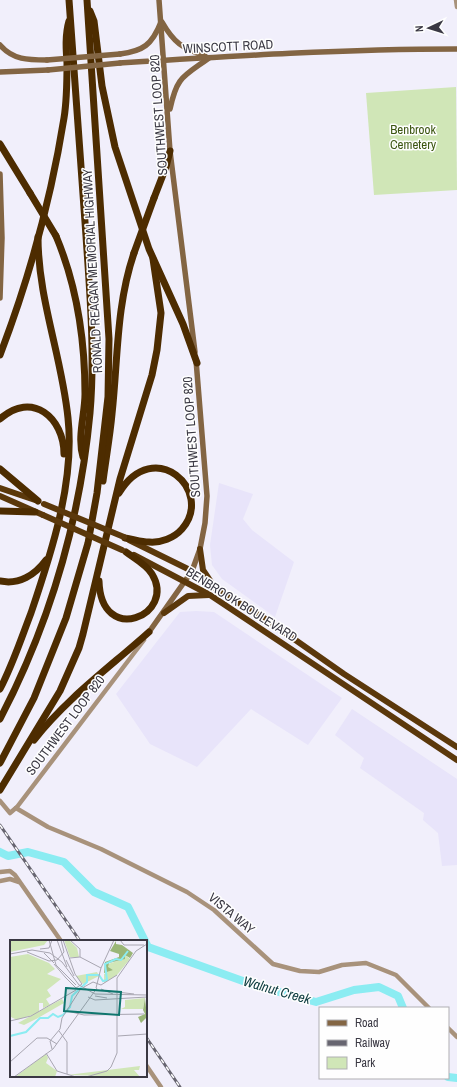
<svg xmlns="http://www.w3.org/2000/svg" width="457" height="1087" viewBox="0 0 457 1087" font-family="'Archivo Narrow',sans-serif">
<style>
.commercial{fill:#e8e4fa}
.green{fill:#d0e6b7}
.lines{fill:none;stroke-linecap:round;stroke-linejoin:round}
.river{stroke:#8becf2;stroke-width:8}
.tertiary{stroke:#a8927b;stroke-width:4.5}
.secondary{stroke:#836543;stroke-width:5.5}
.trunk{stroke:#5b380b;stroke-width:6}
.motorway{stroke:#4d2c00;stroke-width:7}
.rail-casing{stroke:#676570;stroke-width:3}
.rail{stroke:#fefefe;stroke-width:1.5;stroke-dasharray:4.5;stroke-linecap:butt}
.secondary-bridge{stroke:#836543;stroke-width:5.5}
.trunk-bridge{stroke:#5b380b;stroke-width:6}
.motorway-bridge{stroke:#4d2c00;stroke-width:7}
.labels{text-anchor:middle;stroke-width:3;stroke-linejoin:round;paint-order:stroke}
.street-label{font-size:13px;fill:#3a3843;stroke:#fefefe}
.park-label{font-size:13px;fill:#3c5611;stroke:#fefefe}
.water-label{font-size:14px;font-style:italic;fill:#134144;stroke:#fefefe}
.inset-river{fill:none;stroke:#8becf2;stroke-width:2}
.inset-road{fill:none;stroke:#a8a6b1;stroke-width:1}
.view{fill:#0f766e;fill-opacity:0.15;stroke:#0f766e;stroke-width:2}
.inset-edge{fill:none;stroke:#3a3843;stroke-width:2}
</style>
<rect width="100%" height="100%" fill="#f1effb"/>
<!-- commercial -->
<g class="commercial">
<path d="M219,483L253,494L243,519L252,530L294,562L275,617L222,579L212,565L210,545Z"/>
<path d="M196,611L214,612L342,698L308,745L251,709L197,767L150,744L116,694L180,612Z"/>
<path d="M352,709L457,779V865L442,866L438,833L423,820L424,813L360,768L364,758L335,735Z"/>
</g>
<!-- green -->
<path class="green" d="M456,87L457,190L374,195L366,93Z"/>
<g class="lines">
<!-- river -->
<g class="river">
<path d="M0,852L8,856L28,852L64,862L94,892L128,907L145,941"/>
<path d="M146,943L148,947L254,985L316,1002L354,990L379,987L398,996L403,1008"/>
<path d="M448,1077L457,1078"/>
</g>
<!-- tertiary -->
<g class="tertiary">
<path d="M456,0L457,7"/>
<path d="M0,801L10,813L17,807L144,640"/>
<path d="M16,808L48,827L101,849L187,892L214,910L273,964L300,971L319,972L342,965L366,963L396,975L429,1008"/>
<path d="M0,872L10,871L15,875L61,941"/>
<path d="M0,881L10,879L19,882"/>
<path d="M448,1028L457,1037"/>
<path d="M146,1065L161,1087"/>
</g>
<!-- secondary -->
<g class="secondary">
<path d="M159,0L170,151L195,352"/>
<path d="M162,22C174,43 182,48 205,56"/>
<path d="M0,45C13,60 28,60 47,60"/>
<path d="M120,54C143,51 152,45 161,22"/>
<path d="M120,63C233,56 345,49 457,49"/>
<path d="M0,72L48,70"/>
<path d="M170,109C177,76 183,77 209,58"/>
<path d="M0,174L2,238L0,298"/>
<path d="M149,632L192,571L200,549L205,523L207,496L196,360"/>
</g>
<!-- trunk -->
<g class="trunk">
<path d="M0,488L35,500"/>
<path d="M0,496L43,515"/>
<path d="M129,540L192,571L222,593L264,618L344,674L457,747"/>
<path d="M200,549L203,570L211,582"/>
<path d="M134,555L210,595L457,760"/>
<path d="M164,613L188,596L209,595"/>
</g>
<!-- motorway -->
<g class="motorway">
<path d="M90,11L94,21L102,86L115,147L149,249L183,324L197,363"/>
<path d="M0,144L30,193"/>
<path d="M154,198L166,167L170,151"/>
<path d="M56,236C77,286 85,339 85,394C85,414 77,437 83,457"/>
<path d="M0,355C29,279 51,199 64,118C67,100 67,81 67,63C66,49 65,35 69,21"/>
<path d="M0,419C32,390 64,418 64,454"/>
<path d="M0,469L38,501"/>
<path d="M103,481C106,458 110,436 112,414C118,359 116,306 134,253"/>
<path d="M119,493C154,435 215,491 182,529C174,538 161,543 149,542C141,542 133,539 125,538"/>
<path d="M0,511L35,512"/>
<path d="M0,581C19,585 35,575 46,560"/>
<path d="M99,581C101,647 177,615 152,574C147,565 134,558 126,552"/>
<path d="M0,689C13,664 21,639 31,613C51,554 75,482 68,418C62,357 38,299 38,237"/>
<path d="M0,719C50,623 80,520 90,413C95,354 90,294 86,236C80,157 75,79 69,0"/>
<path d="M34,740C67,698 110,667 149,632"/>
<path d="M0,763L34,698L66,618L88,543L97,493L108,397L109,339L87,0"/>
<path d="M0,790L60,691L79,648L83,634L120,479L152,375L157,350L161,313L153,259"/>
</g>
<!-- rail casing -->
<g class="rail-casing">
<g id="rail">
<path d="M0,825L80,941"/>
<path d="M146,1037L180,1087"/>
</g>
</g>
<!-- rail -->
<use href="#rail" class="rail"/>
<!-- secondary-bridge -->
<g class="secondary-bridge">
<path d="M47,60L120,54"/>
<path d="M48,70L120,63"/>
</g>
<!-- trunk-bridge -->
<g class="trunk-bridge">
<path d="M44,504L124,537"/>
<path d="M43,515L122,550"/>
</g>
<!-- motorway-bridge -->
<g class="motorway-bridge">
<path d="M30,193L56,236"/>
<path d="M134,253L154,198"/>
</g>
</g>
<g class="labels">
<!-- street labels -->
<g class="street-label">
<text transform="translate(228 46) rotate(-3)" y="5">WINSCOTT ROAD</text>
<text transform="translate(158 115) rotate(-94)" y="5">SOUTHWEST LOOP 820</text>
<text transform="translate(92 271) rotate(-93)" y="5">RONALD REAGAN MEMORIAL HIGHWAY</text>
<text transform="translate(191 437) rotate(-94)" y="5">SOUTHWEST LOOP 820</text>
<text transform="translate(242 604) rotate(32)" y="5">BENBROOK BOULEVARD</text>
<text transform="translate(65 725) rotate(-53)" y="5">SOUTHWEST LOOP 820</text>
<text transform="translate(232 913) rotate(40)" y="5">VISTA WAY</text>
</g>
<!-- park labels -->
<g class="park-label">
<text x="413" y="134">Benbrook<tspan x="413" dy="15">Cemetery</tspan></text>
</g>
<!-- water labels -->
<g class="water-label">
<text transform="translate(277 990) rotate(16)" y="5">Walnut Creek</text>
</g>
</g>
<!-- overview -->
<g transform="translate(10 940)">
<rect width="137" height="137" fill="#f1effb"/>
<path d="M0,0H38L34,5L0,12ZM54,0H59L67,8L69,17H60ZM18,14L39,23L45,29L37,34L51,39L37,50L41,56L36,59L40,65L33,68V63H29V71L25,74L7,80L1,77L0,81V17ZM115,15L120,19L107,35L94,43V34L103,29H98V24L114,19ZM87,32L89,36L73,44L66,36ZM135,58L133,69H111L115,67V60ZM52,59L54,63L28,78L14,85L8,83ZM36,114L38,118L36,123L47,131L45,137H5ZM130,126L129,130H124L130,137L57,135Z" fill="#d0e6b7"/>
<path d="M106,1V4L112,5L123,13L120,18L115,15V19L99,23L98,27L103,30L94,33L95,22L109,17V14L100,11ZM135,58L137,77L131,83L128,77L135,74L133,70Z" fill="#9ab677"/>
<path class="inset-river" d="M0,96L16,92L30,78H38L43,74L48,77L53,75L60,67L62,56L77,42V35H89L93,41L97,40L95,24L106,19L111,20L118,11"/>
<path class="inset-road" d="M39,0L46,25L66,45M47,0L57,27M53,0L65,34M60,0L70,9V17M110,0L114,5H134M30,9L39,8L42,0M17,12L39,21L47,20L54,12L51,0M34,13L44,23M0,14L22,10L40,13L52,22L69,45L85,54L137,55M60,18L70,17L91,28M56,20L64,36M44,24L56,38M65,34L72,44L66,48M56,38L66,48M74,47L83,42L91,45L107,35M86,48L91,28L104,0M91,49L103,54M98,51L124,54M85,56L97,58M78,57L85,60L137,57M57,71L74,75L134,74M0,81L21,76L66,50M49,91L57,102V134M108,96L137,94M42,109L40,101L50,89L52,78L70,50M36,113L47,131L66,137M0,122L27,98H37L47,104M4,137L43,109L87,48M76,137L97,131L101,127L107,113V38L126,11L137,4"/>
<path class="view" d="M56,48L111,52L109,75L54,71Z"/>
<rect width="137" height="137" class="inset-edge"/>
</g>
<!-- legend -->
<rect x="319" y="1007" width="130" height="72" fill="#fefefe" stroke="#b0afb3"/>
<rect x="327" y="1020" width="20" height="6" fill="#836543" stroke="#b0afb3"/>
<text x="355" y="1027" font-size="12" fill="#3a3843">Road</text>
<rect x="327" y="1040" width="20" height="6" fill="#676570" stroke="#b0afb3"/>
<text x="355" y="1047" font-size="12" fill="#3a3843">Railway</text>
<rect x="327" y="1057" width="20" height="12" fill="#d0e6b7" stroke="#b0afb3"/>
<text x="355" y="1067" font-size="12" fill="#3a3843">Park</text>
<!-- north arrow -->
<g transform="translate(429 28) rotate(266)" stroke="#fefefe" stroke-width="3" paint-order="stroke">
<path d="M0-3L7 15L0 10L-7 15Z" fill="#3a3843"/>
<text y="-6" font-size="11" font-weight="bold" text-anchor="middle" fill="#3a3843">N</text>
</g>
</svg>
